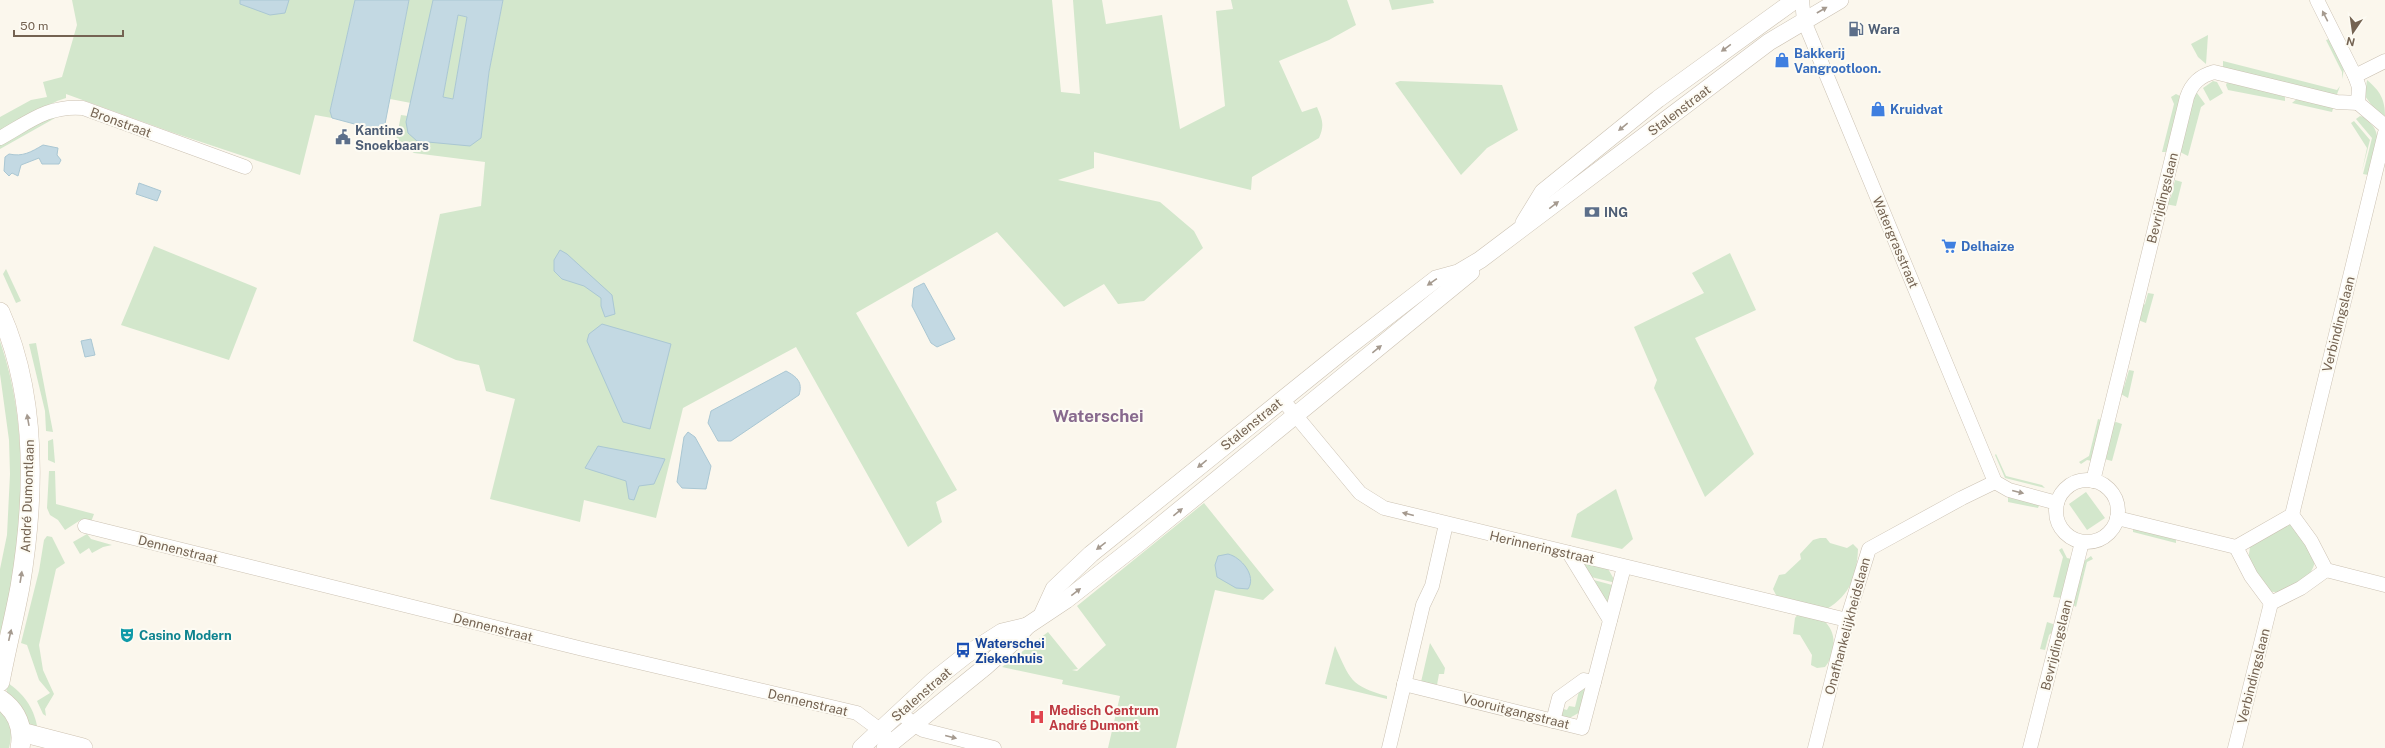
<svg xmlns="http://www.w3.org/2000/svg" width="2385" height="748" viewBox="0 0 2385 748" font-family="'Public Sans',sans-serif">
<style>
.green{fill:#d3e7cc}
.water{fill:#c3d9e3;stroke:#aac7d3;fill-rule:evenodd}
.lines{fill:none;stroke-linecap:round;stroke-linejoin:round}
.minor-casing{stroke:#ccc2b3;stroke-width:15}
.tertiary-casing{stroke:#ccc2b3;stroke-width:18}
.secondary-casing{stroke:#cec2b1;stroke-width:20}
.minor{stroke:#fff;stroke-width:14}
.tertiary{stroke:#fff;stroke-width:17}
.secondary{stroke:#fff;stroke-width:19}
.oneway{fill:#a59a8f}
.labels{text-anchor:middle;stroke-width:4;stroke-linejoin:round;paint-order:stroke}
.service-label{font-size:13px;font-weight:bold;fill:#4e5e75;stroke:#fdfbf3;text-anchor:start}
.shop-label{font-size:13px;font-weight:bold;fill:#366cbe;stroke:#fdfbf3;text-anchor:start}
.street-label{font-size:13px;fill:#746352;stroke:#fdfbf3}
.culture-label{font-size:13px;font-weight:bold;fill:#0d838f;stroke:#fdfbf3;text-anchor:start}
.transit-label{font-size:13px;font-weight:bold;fill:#164399;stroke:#fdfbf3;text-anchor:start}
.health-label{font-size:13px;font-weight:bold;fill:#be3a42;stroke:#fdfbf3;text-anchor:start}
.district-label{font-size:17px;font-weight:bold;fill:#886a8e;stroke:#fdfbf3}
</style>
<rect width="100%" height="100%" fill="#fbf7ed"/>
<!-- green -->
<g class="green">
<path d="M72,0H355L330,111L332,118L315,115L300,175L171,132L66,94V98L57,101L0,132V117L31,100L47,97L43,82L62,77L77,25Z"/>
<path d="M409,0H435L411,103L390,99Z"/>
<path d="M503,0H1052L1061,92L1080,94L1073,0H1102L1106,24L1162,15L1180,129L1225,106L1216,11L1233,9L1231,0H1347L1356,25L1329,40L1279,61L1302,112L1317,107C1322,119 1325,125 1319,138L1252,177L1251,190L1094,152V168L1058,180L1160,202L1194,231L1203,248L1144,301L1118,304L1104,284L1064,307L997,232L856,313L957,490L936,502L942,522L908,547L796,347L683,408L656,518L584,500L580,522L490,499L515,399L486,391L479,365L456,360L413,341L440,214L481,206L485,162L414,153L396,141L401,115L408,116L406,122L481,138L489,72Z"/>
<path d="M1389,0H1433L1434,3L1392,10Z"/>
<path d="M458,15L467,17L453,99L443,97Z"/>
<path d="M2208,35L2206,64L2198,57L2191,44Z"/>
<path d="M2329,39L2344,69L2342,79V72L2326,40Z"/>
<path d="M2223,61L2337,90L2340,86L2336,97L2223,68Z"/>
<path d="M2228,80L2285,94V101L2228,90L2226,85Z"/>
<path d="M2367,80C2380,91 2385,99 2385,117L2375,110L2365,96Z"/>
<path d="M1400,81L1502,85L1518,130L1487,148L1461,175L1395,83Z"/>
<path d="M2213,81L2217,82L2223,93L2210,101L2203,88Z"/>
<path d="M2197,93L2205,104L2201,107L2188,156L2180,152L2195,94Z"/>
<path d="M2176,94L2180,96L2168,152H2162L2174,104L2171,97Z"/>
<path d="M2298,98L2334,105L2332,112L2292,103Z"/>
<path d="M60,110L64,113L0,149V144Z"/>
<path d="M2360,116C2365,117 2367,119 2370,123C2385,136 2373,158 2368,175L2363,174L2372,138L2356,119Z"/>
<path d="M2354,121L2370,140L2362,171L2367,148L2351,123Z"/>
<path d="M2175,180L2182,182L2176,206L2165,204L2171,197Z"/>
<path d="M154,246L257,288L229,360L121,325Z"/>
<path d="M1730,253L1756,310L1695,338L1754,454L1705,497L1654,388L1657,380L1634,327L1704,293L1692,273Z"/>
<path d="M6,269L21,301L16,303L3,274Z"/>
<path d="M2148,293L2154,294L2146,323L2138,320L2140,307L2145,304Z"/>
<path d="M0,341C25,414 24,488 15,564C11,596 8,626 0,657V569L7,535L10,474L9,440L0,374Z"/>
<path d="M36,343L53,432L46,431L45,411L29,344Z"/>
<path d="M2129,370L2134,371L2128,398L2119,393V390L2124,387Z"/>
<path d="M2098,419L2101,420L2092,461L2087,460L2081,464L2079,462L2089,456Z"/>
<path d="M2116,422L2122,424L2112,461L2104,459L2112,423Z"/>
<path d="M53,439L55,463L48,460V441Z"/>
<path d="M1996,454L2006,476L2042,485L2045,488L2005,478L1995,455Z"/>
<path d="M49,471H55L56,504L94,514L91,522L82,519L65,530L58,520L50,515L47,508Z"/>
<path d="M1616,489L1633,539L1622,549L1571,537L1577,514Z"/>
<path d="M2086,492L2105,518L2087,530L2069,504Z"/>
<path d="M2013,495L2040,503L2038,508L2008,502V497Z"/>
<path d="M1204,503L1274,590L1263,600L1215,590L1176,748H1108L1120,696L1062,684L1063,680L1002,667L1048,632L1078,669L1072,670L1077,671L1106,645L1077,606Z"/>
<path d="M2279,524H2291L2297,527L2315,562C2310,582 2287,596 2267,591L2248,561L2250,547Z"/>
<path d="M2133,526L2176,538V543L2133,532Z"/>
<path d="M87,534L91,539L112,545L103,547L92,553L89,548L80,554L73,542Z"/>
<path d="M47,536L52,537L65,563L56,569L39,645L43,670L54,694L45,709L46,716L43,714L37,701L50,693L39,680L27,645L21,643L39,571L44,540Z"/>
<path d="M1820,538H1826L1830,543L1847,548L1853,544L1858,549C1857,576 1850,595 1827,609L1778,599L1773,589L1779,575L1785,574L1801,559L1800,554L1813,540Z"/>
<path d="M2062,548L2067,558L2072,559L2062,598L2053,597L2063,557L2059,550Z"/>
<path d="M2091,556L2093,559L2087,562L2076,607L2072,604L2084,561Z"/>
<path d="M1577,558L1606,565L1616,583L1591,577Z"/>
<path d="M1590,579L1616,586L1610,613Z"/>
<path d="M1798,614C1805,615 1817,616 1823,620C1838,632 1836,654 1825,667L1817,668L1811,665L1812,655L1800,635L1793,634L1795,618Z"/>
<path d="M2047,622L2053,624L2054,631L2049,635L2045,650L2040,649Z"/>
<path d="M1430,643L1445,668L1444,674H1439L1437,685L1421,682Z"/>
<path d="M1335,646C1350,679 1350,686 1387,696V699L1325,684Z"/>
<path d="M5,681C25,694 35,709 38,732C22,725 6,699 5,681Z"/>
<path d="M1588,685L1584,710L1564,721L1559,719L1560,708L1567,710L1569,706L1575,707L1580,687Z"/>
<path d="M0,711C11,721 13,734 9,748H0Z"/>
</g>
<!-- water -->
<g class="water">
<path d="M240,0H289L285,13L270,15L240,4Z"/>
<path d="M355,0H409L384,129L377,130L332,118L330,111Z"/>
<path d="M433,0H503L489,72L481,138L470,146L417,141L408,133L406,122ZM458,15L467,17L453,99L443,97Z"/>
<path d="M43,145L58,148L57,155L61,160L59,164H42L39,158L21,165L18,176L12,173L9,176L4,171L5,157L9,154C23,157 31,152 43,145Z"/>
<path d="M139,183L161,191L157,201L136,194Z"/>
<path d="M560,250L567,254L612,295L615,314L605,317L601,306V298L584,286L562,279L554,271V260Z"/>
<path d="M924,283L955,339L937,347L931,343L912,306L914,288Z"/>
<path d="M602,324L671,344L650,429L623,422L587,341L589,334Z"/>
<path d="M91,339L95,355L85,357L81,341Z"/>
<path d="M786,371C797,377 803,382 799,395L731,441H718L708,423L711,411Z"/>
<path d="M688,432L695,437L711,466L706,489L682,488L677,482L684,437Z"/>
<path d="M598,446L665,459L654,484L639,486L634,500L629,499L626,481L585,468Z"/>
<path d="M1228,554C1241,557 1257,576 1248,589L1236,588L1217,577L1215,565L1218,556Z"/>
</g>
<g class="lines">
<!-- minor casing -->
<g class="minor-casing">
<g id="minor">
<path d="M1802,0L1804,21L1812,40L1995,482"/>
<path d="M2317,0L2355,76L2359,87L2358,103L2385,126"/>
<path d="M2355,76L2385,61"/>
<path d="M0,138C29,122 48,105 83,108L245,167"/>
<path d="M1282,399L1360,493L1384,508L1847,620"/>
<circle cx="2087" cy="511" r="31"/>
<path d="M2093,481L2187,97C2192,83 2200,76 2214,72L2337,102L2358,103"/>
<path d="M1995,482L2009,490L2057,503"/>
<path d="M2292,515L2385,133"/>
<path d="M2292,515L2311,541L2326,570L2301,588L2271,603L2251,576L2236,547Z"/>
<path d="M2117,518L2236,547"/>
<path d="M85,526L583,649L857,713L880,730L887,738"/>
<path d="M1569,553L1610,620"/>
<path d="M2326,570L2385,585"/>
<path d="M1404,684L1582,728L1624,567"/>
<path d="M900,712L914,725L923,730L994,748"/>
<path d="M1553,721L1559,698L1584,680L1594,682"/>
<path d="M1389,748L1423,605L1432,586L1446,524"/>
<path d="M1815,748L1847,620L1869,549L1962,498L1995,482"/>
<path d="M2030,748L2082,542"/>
<path d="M2235,748L2271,603"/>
</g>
</g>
<!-- tertiary casing -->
<g class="tertiary-casing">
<g id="tertiary">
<path d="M1524,223L1543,192L1658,99L1795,0"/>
<path d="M1043,613L1054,589L1091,554L1344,350L1436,279L1458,273L1480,260L1769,42L1840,0"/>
<path d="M861,748L933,681L966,655L1002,632L1027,626"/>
<path d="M885,748L985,667L1012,643L1027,626L1066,600L1139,543L1471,272"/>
</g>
</g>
<!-- secondary casing -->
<g class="secondary-casing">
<g id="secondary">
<path d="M0,312C38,397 35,497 20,587C14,619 6,650 0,682"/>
<path d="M0,699C17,711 24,727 20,748"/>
<path d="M21,732L83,748"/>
</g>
</g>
<!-- minor -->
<use href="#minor" class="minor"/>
<!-- tertiary -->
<use href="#tertiary" class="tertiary"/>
<!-- secondary -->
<use href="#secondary" class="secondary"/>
</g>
<!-- one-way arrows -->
<defs><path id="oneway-solid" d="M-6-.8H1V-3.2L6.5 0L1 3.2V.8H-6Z"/></defs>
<g class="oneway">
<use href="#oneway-solid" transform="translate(1822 10) rotate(-30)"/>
<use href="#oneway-solid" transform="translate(2325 16) rotate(-117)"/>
<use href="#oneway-solid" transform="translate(1726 48) rotate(144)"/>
<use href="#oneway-solid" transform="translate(1623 127) rotate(141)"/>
<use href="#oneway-solid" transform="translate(1554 205) rotate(-37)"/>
<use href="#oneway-solid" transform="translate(1432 282) rotate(145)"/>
<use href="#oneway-solid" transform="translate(1377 349) rotate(-39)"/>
<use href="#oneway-solid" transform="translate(28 420) rotate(-100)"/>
<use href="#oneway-solid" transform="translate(1202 464) rotate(141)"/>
<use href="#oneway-solid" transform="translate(2018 492) rotate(14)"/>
<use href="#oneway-solid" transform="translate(1178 512) rotate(-39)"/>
<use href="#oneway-solid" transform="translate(1408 514) rotate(-166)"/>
<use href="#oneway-solid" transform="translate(1101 546) rotate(142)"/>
<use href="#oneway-solid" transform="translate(21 577) rotate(-81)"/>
<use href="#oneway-solid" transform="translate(1076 592) rotate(-38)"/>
<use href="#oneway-solid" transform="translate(10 635) rotate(-77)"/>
<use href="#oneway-solid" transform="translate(951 737) rotate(14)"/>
</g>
<!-- icons -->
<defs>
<g id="fuel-bare" transform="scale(1.2)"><path d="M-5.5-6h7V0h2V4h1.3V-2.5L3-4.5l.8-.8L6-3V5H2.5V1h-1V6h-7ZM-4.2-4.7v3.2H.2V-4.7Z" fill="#5c6f8a" stroke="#fdfbf3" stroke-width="2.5" paint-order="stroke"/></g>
<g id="shop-bare" transform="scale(1.2)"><path d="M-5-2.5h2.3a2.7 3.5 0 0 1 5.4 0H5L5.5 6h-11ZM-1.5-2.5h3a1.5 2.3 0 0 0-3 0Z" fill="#3f7fe0" stroke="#fdfbf3" stroke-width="2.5" paint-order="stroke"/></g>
<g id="civic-bare" transform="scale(1.2)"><path d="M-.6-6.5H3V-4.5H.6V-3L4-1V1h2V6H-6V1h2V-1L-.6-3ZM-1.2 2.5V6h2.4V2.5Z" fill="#5c6f8a" stroke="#fdfbf3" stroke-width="2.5" paint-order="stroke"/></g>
<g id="bank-bare" transform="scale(1.2)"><path d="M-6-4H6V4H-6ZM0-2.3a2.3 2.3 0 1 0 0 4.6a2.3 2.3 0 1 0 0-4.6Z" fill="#5c6f8a" stroke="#fdfbf3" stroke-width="2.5" paint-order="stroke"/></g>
<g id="supermarket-bare" transform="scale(1.2)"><path d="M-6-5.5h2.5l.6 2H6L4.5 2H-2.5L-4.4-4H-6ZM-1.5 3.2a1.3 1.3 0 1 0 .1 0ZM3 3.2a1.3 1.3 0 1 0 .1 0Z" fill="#3f7fe0" stroke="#fdfbf3" stroke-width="2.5" paint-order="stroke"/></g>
<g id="theatre-bare" transform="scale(1.2)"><path d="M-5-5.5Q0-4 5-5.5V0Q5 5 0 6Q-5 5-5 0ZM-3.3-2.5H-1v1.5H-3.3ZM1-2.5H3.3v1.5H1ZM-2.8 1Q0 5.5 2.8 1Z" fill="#0f9aa8" stroke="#fdfbf3" stroke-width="2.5" paint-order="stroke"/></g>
<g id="bus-bare" transform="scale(1.2)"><path d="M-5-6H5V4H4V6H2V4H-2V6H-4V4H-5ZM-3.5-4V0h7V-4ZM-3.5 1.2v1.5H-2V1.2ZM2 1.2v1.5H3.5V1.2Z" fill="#1a4fb4" stroke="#fdfbf3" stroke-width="2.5" paint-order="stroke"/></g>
<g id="hospital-bare" transform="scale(1.2)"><path d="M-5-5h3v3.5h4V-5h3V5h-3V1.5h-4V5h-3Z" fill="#e0444e" stroke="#fdfbf3" stroke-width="2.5" paint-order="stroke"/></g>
</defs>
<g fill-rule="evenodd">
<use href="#fuel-bare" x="1856" y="29"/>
<use href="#shop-bare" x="1782" y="60"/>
<use href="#shop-bare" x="1878" y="109"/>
<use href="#civic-bare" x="343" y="137"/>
<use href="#bank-bare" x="1592" y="212"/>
<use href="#supermarket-bare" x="1949" y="246"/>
<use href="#theatre-bare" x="127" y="635"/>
<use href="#bus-bare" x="963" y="650"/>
<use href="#hospital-bare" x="1037" y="717"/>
</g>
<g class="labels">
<!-- service labels -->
<g class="service-label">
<text x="1868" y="34">Wara</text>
<text x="355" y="135">Kantine<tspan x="355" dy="15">Snoekbaars</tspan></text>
<text x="1604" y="217">ING</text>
</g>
<!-- shop labels -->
<g class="shop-label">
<text x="1794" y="58">Bakkerij<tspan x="1794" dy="15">Vangrootloon.</tspan></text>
<text x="1890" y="114">Kruidvat</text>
<text x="1961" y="251">Delhaize</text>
</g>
<!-- street labels -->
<g class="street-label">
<text transform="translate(1679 110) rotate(-37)" y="5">Stalenstraat</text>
<text transform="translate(121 122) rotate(20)" y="5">Bronstraat</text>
<text transform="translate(2162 198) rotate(-76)" y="5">Bevrijdingslaan</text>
<text transform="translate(1896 242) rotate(67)" y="5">Watergrasstraat</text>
<text transform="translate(2338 324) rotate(-76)" y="5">Verbindingslaan</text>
<text transform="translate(1251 424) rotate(-39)" y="5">Stalenstraat</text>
<text transform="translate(27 496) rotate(-88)" y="5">André Dumontlaan</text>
<text transform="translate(1542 547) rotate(13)" y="5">Herinneringstraat</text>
<text transform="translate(178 549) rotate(14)" y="5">Dennenstraat</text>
<text transform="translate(1847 626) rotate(-75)" y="5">Onafhankelijkheidslaan</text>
<text transform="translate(493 627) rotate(14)" y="5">Dennenstraat</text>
<text transform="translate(2056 645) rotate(-76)" y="5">Bevrijdingslaan</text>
<text transform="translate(2253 676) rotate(-76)" y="5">Verbindingslaan</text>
<text transform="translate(921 694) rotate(-41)" y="5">Stalenstraat</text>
<text transform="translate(808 702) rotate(13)" y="5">Dennenstraat</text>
<text transform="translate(1516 711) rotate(14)" y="5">Vooruitgangstraat</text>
</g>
<!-- culture labels -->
<g class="culture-label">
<text x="139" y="640">Casino Modern</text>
</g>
<!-- transit labels -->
<g class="transit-label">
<text x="975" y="648">Waterschei<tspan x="975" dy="15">Ziekenhuis</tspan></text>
</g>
<!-- health labels -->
<g class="health-label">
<text x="1049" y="715">Medisch Centrum<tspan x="1049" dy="15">André Dumont</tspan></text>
</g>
<!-- district labels -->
<g class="district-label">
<text x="1098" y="422">Waterschei</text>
</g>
</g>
<!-- north arrow -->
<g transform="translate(2353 32) rotate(193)" stroke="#fdfbf3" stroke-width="3" paint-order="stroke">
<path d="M0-3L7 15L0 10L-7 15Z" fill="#746352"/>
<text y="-6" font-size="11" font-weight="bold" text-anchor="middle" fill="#746352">N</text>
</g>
<!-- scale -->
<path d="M14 30v6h109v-6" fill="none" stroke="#746352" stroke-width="2"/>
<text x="20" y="30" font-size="12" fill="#746352" stroke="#fdfbf3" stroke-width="3" paint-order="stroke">50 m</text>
</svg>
